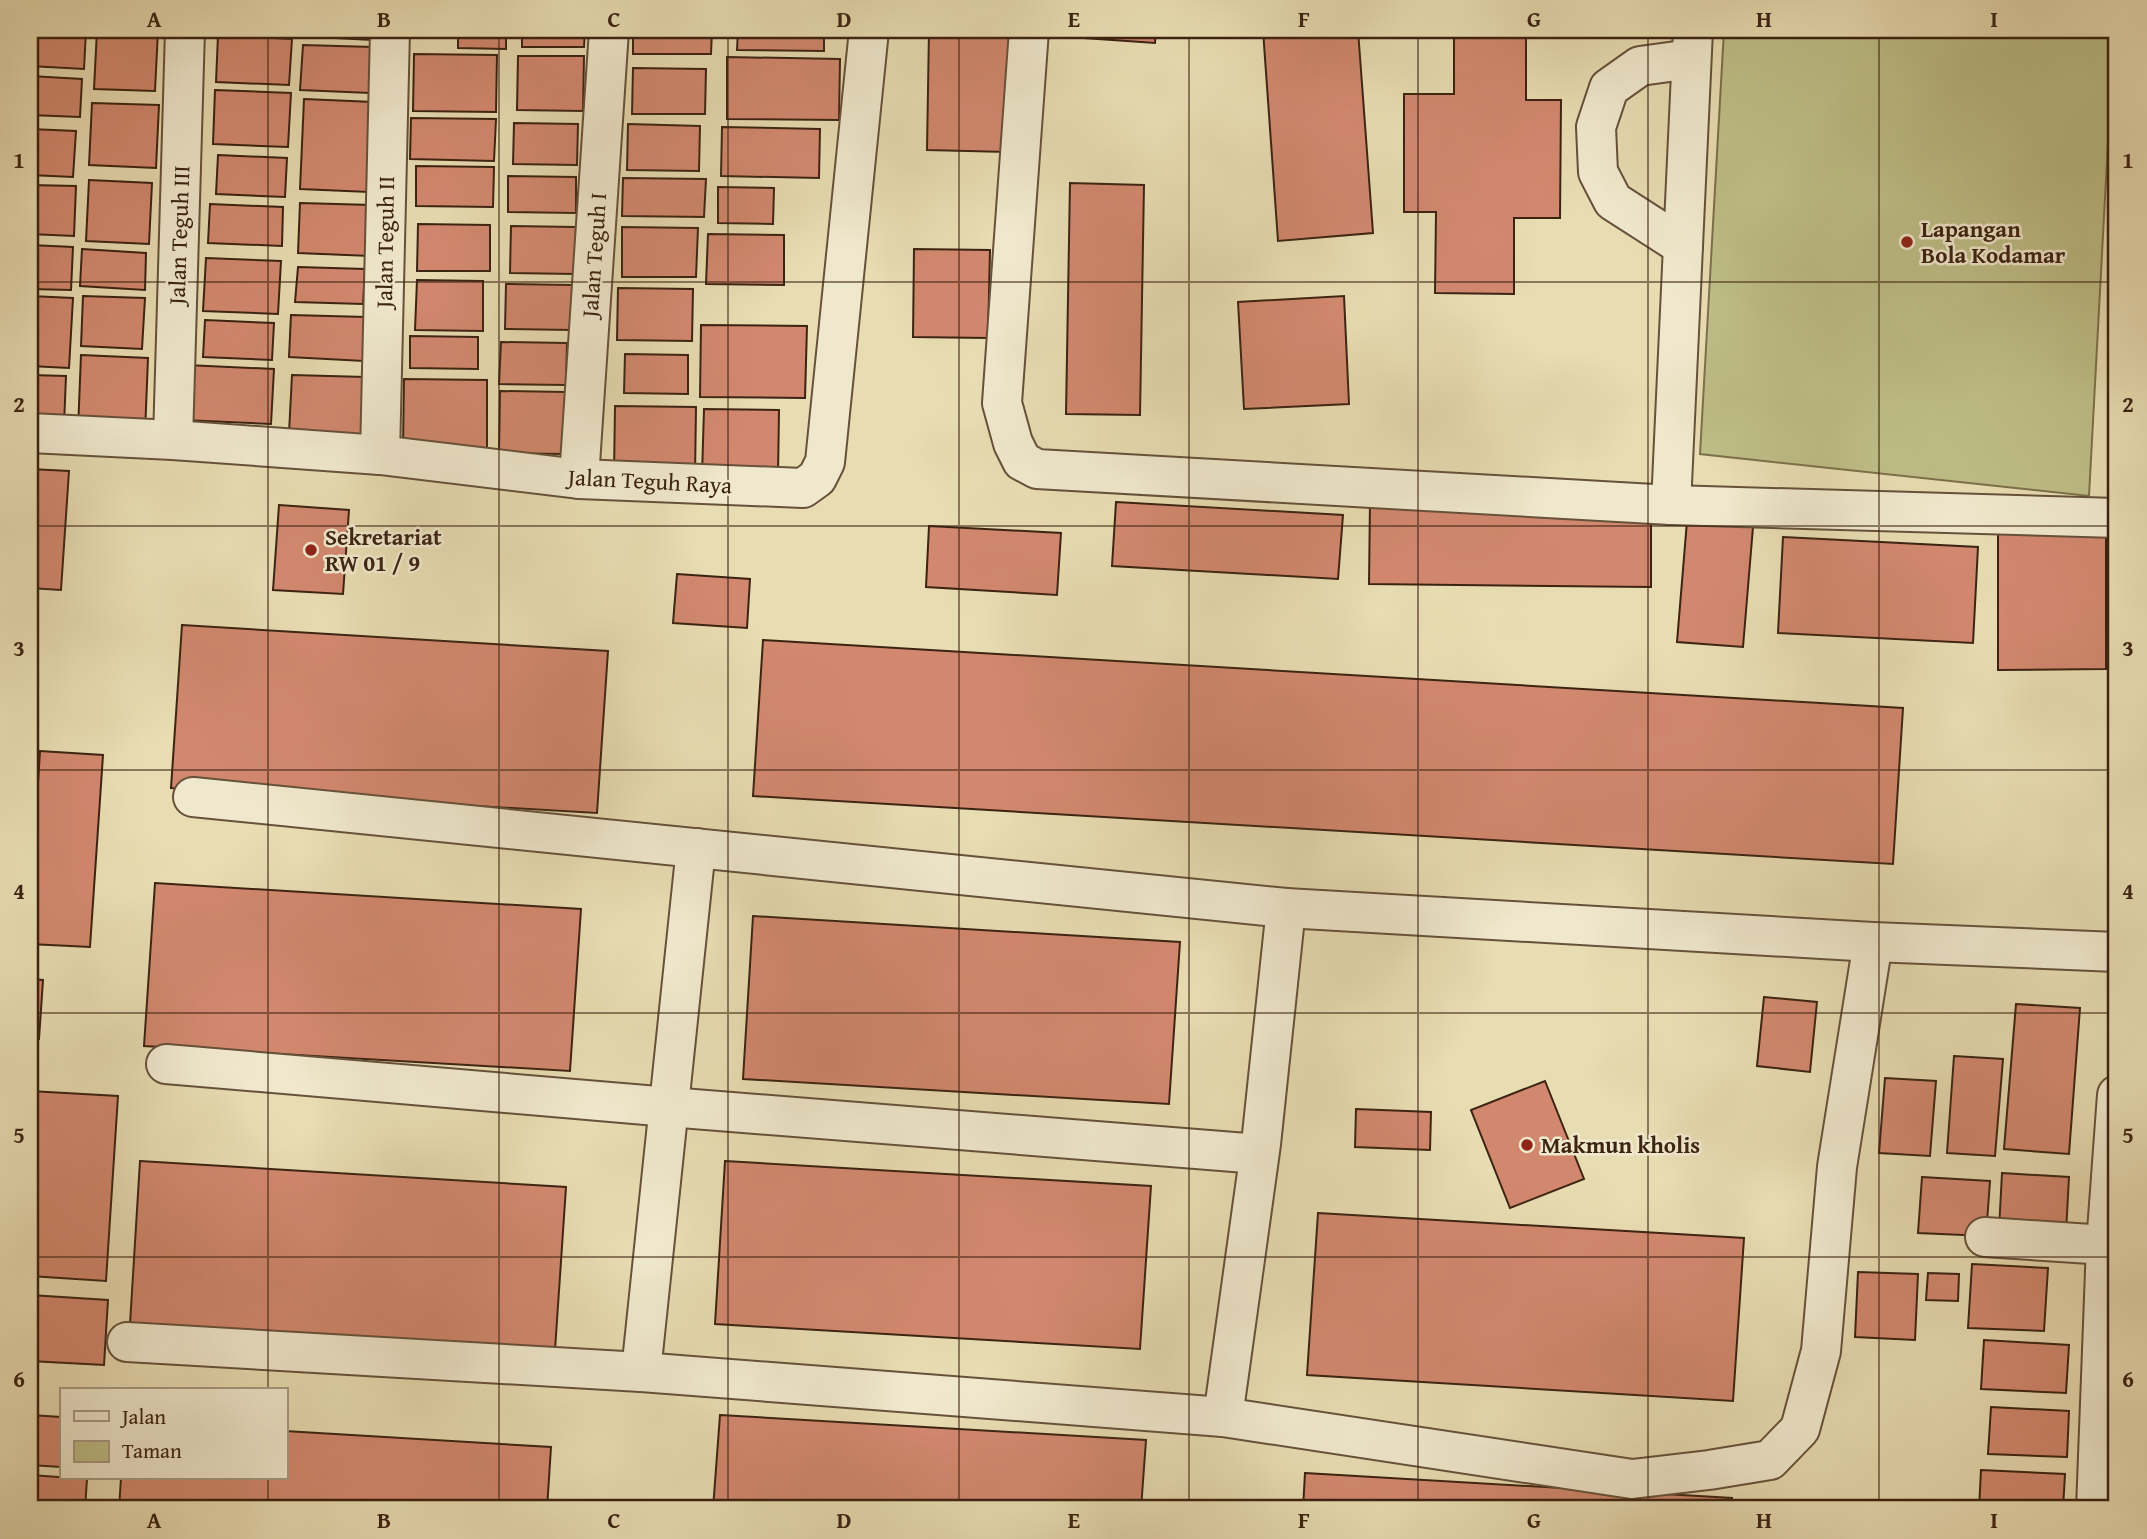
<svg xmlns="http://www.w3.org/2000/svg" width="2147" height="1539" viewBox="0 0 2147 1539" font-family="'Gentium Book Plus',serif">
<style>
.green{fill:#bebe87;stroke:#7d704c;stroke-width:2}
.building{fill:#d2886f;stroke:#3c2312;stroke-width:2}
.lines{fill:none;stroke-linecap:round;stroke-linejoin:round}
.minor-casing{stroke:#67513a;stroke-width:42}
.minor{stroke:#f0e8cd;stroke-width:38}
.grid{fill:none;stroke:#3c2312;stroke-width:2;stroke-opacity:0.55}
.poi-dot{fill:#8f2418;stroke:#f0e8cd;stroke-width:2.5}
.labels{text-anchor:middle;stroke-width:5;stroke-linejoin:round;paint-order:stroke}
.poi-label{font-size:23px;font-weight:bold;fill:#3c2312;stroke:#f0e8cd;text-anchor:start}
.street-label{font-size:23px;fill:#3c2312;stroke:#f0e8cd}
.neatline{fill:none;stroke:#3c2312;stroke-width:2.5}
.grid-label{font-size:23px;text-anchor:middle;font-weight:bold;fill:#3c2312}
</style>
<rect width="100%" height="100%" fill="#e8dcb2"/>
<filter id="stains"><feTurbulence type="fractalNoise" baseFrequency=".00286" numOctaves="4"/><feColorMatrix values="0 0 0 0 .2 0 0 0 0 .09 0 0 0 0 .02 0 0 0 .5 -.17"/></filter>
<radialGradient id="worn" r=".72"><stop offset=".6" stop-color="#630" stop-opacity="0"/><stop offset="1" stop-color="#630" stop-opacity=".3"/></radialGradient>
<!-- green -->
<path class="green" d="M1724,30H2114L2089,496L1700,454Z"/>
<!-- building -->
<g class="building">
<path d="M30,30H86L84,69L30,66Z"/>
<path d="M97,30H158L155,91L94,89Z"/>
<path d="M297,30H372V40L297,36Z"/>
<path d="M458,30H506V49L458,48Z"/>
<path d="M522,30H585L584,47H522Z"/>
<path d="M633,30H712L711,54H633Z"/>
<path d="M738,30H824V51L737,50Z"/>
<path d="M929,30H1009L1007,152L927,150Z"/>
<path d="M1056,30H1156L1155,43L1055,36Z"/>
<path d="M1263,30H1358L1373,233L1278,241Z"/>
<path d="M1454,30H1526V100H1561L1560,218H1514V294L1435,293L1436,212H1404V94H1454Z"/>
<path d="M218,35L292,39L289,85L216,82Z"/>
<path d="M303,45L373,47L370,93L300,90Z"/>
<path d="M414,54L497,55L496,112L413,111Z"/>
<path d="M518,56H584L583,111L517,110Z"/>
<path d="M727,57L840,59L839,120L727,119Z"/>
<path d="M633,68L706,69L705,114H632Z"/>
<path d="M30,76L82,79L80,117L30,115Z"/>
<path d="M215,90L291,93L288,147L213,144Z"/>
<path d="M304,99L373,102L369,192L300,189Z"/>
<path d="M92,103L159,105L156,168L89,165Z"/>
<path d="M411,118L496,119L494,161L410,159Z"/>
<path d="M514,123L578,124L577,165L513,164Z"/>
<path d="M628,124L700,126L699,171L627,170Z"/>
<path d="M722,127L820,129L819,178L721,176Z"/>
<path d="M30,129L76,131L73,177L30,175Z"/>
<path d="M218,155L287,158L285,197L216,194Z"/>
<path d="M416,166L494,167L493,207L416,206Z"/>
<path d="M508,176L576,177V213L508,212Z"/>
<path d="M623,178L706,179L704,217L622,216Z"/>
<path d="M89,180L152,183L149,244L86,241Z"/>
<path d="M1070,183L1144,185L1140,415L1066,414Z"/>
<path d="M30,185L76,186L74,236L30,234Z"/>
<path d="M718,187L774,188L773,224L718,223Z"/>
<path d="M300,203L372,205L370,256L298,253Z"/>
<path d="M210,204L283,207L282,246L208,243Z"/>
<path d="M418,224L490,225V271H417Z"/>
<path d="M511,226L576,227L575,274L510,273Z"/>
<path d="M622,227L698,228L696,277H622Z"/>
<path d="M708,234L784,235V285L706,284Z"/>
<path d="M30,245L73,247L71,290L30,289Z"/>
<path d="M82,249L146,253L145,290L80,286Z"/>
<path d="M914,249L990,250L988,338L913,337Z"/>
<path d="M206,258L281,261L278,314L203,311Z"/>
<path d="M298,267L365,269L363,304L295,302Z"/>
<path d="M417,280L483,281V331L415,330Z"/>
<path d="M506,284L572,285V330L505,329Z"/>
<path d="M618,288L693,289L692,341L617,340Z"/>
<path d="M30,296L73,298L69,368L30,366Z"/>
<path d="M83,296L145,298L142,349L81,346Z"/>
<path d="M1344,296L1349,404L1244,409L1238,302Z"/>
<path d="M291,315L366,317L364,361L289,357Z"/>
<path d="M205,320L274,323L272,360L203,357Z"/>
<path d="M701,325L807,326L805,398L700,397Z"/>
<path d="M410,336L478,337V369L410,368Z"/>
<path d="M501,342L567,343L566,385L499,384Z"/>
<path d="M625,354L688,355V394L624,393Z"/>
<path d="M81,355L148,358L145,433L78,430Z"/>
<path d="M186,365L274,369L271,424L183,420Z"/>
<path d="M30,375L66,376L64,425L30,423Z"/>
<path d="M292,375L365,377L362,436L289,433Z"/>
<path d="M404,379L487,380V451L403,450Z"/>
<path d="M500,391L566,392L565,454L499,453Z"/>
<path d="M615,406L696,407L695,476L614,475Z"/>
<path d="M704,409L779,410L778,476L702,475Z"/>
<path d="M30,469L69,471L61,590L30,588Z"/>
<path d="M1370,501L1651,523V587L1369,584Z"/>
<path d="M1116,502L1343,515L1338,579L1112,566Z"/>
<path d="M279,505L349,510L343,594L273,590Z"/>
<path d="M1687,521L1753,527L1743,647L1677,642Z"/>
<path d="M2106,525V669L1998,670V526Z"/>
<path d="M929,526L1061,533L1057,595L926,587Z"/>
<path d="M1783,537L1978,547L1973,643L1778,633Z"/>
<path d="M677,574L750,579L747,628L673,623Z"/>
<path d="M182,625L608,651L597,813L171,788Z"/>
<path d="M763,640L1903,708L1893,864L753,796Z"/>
<path d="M40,751L103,755L90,947L30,944V909Z"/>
<path d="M155,883L581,909L570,1071L144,1046Z"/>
<path d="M753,916L1180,942L1169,1104L743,1079Z"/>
<path d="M30,979L43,980L39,1039L30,1038Z"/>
<path d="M1764,997L1817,1002L1810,1072L1757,1066Z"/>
<path d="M2016,1004L2080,1008L2069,1154L2004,1149Z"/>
<path d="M1954,1056L2003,1059L1995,1156L1947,1153Z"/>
<path d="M1885,1078L1936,1081L1930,1156L1879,1153Z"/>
<path d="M1545,1081L1584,1179L1510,1208L1471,1110Z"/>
<path d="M30,1091L118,1096L106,1281L30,1276Z"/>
<path d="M1356,1109L1431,1112L1430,1150L1355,1147Z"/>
<path d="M140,1161L566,1187L555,1350L130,1324Z"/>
<path d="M725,1161L1151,1186L1140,1349L715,1324Z"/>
<path d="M2002,1173L2069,1177L2066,1233L1999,1230Z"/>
<path d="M1922,1177L1990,1181L1986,1236L1918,1233Z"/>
<path d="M1318,1213L1744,1238L1733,1401L1307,1375Z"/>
<path d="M1972,1264L2048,1268L2044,1331L1968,1328Z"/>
<path d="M1858,1272L1918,1274L1915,1340L1855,1337Z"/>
<path d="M1928,1273L1959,1274L1958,1301L1926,1300Z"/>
<path d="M30,1295L108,1300L104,1365L30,1361Z"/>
<path d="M1984,1340L2069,1345L2066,1393L1981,1389Z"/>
<path d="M1991,1407L2069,1411L2067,1457L1988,1454Z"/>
<path d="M30,1415L61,1417V1467L30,1465Z"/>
<path d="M720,1415L1146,1440L1141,1509H713Z"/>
<path d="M285,1431L551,1447L547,1509H119L121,1478H285Z"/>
<path d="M1981,1470L2065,1474L2063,1509H1979Z"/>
<path d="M1305,1473L1732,1498L1731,1509H1303Z"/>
<path d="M30,1475L87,1479L85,1509L30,1506Z"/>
</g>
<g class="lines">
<!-- minor casing -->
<g class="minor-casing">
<g id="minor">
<path d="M1029,30L1002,403L1013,443L1022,461L1037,469L1671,505L2117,518"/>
<path d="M1683,246L1613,201L1598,172L1596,127L1609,88L1640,66L1691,59"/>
<path d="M30,433L173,440L380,455L579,479L803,488L817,478L825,462L869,30"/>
<path d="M173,440L185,30"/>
<path d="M380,455L390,30"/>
<path d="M579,479L609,30"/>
<path d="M1671,505L1693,30"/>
<path d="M193,797L1286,908L1873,942L2117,952"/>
<path d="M166,1064L669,1107L1259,1154"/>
<path d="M1985,1237L2106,1245"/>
<path d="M127,1342L641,1372L1223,1417L1632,1479L1709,1470L1770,1460L1800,1429L1821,1351L1837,1167L1873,942"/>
<path d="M641,1372L696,848"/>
<path d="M1223,1417L1261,1144L1286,908"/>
<path d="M2096,1509L2106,1245L2117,1095"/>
</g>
</g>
<!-- minor -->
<use href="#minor" class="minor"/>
</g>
<!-- grid -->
<path class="grid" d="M268,30V1390M499,30V1509M728,30V1509M959,30V1509M1189,30V1509M1418,30V1509M1648,30V1509M1879,30V1509M30,282H2117M30,526H2117M30,770H2117M30,1013H2117M30,1257H2117M268,1478V1509"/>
<!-- markers -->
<g class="poi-dot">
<circle cx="1907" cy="242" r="7"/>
<circle cx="311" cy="550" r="7"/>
<circle cx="1527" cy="1145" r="7"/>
</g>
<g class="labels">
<!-- poi labels -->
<g class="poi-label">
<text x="1921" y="237">Lapangan<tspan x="1921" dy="26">Bola Kodamar</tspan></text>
<text x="325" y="545">Sekretariat<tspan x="325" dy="26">RW 01 / 9</tspan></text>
<text x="1541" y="1153">Makmun kholis</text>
</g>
<!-- street labels -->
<g class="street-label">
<text transform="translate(179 235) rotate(-88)" y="8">Jalan Teguh III</text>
<text transform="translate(385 242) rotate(-89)" y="8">Jalan Teguh II</text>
<text transform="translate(594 255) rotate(-86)" y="8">Jalan Teguh I</text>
<text transform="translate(650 481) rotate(3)" y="8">Jalan Teguh Raya</text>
</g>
</g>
<!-- margin -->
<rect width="2147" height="1539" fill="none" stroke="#e8dcb2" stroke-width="77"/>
<!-- legend -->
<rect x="60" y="1388" width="228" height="91" fill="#f0e8cd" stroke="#a89982" stroke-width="2"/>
<rect x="74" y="1411" width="35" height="10" fill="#f0e8cd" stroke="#a89982" stroke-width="2"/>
<text x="122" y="1424" font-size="21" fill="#3c2312">Jalan</text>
<rect x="74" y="1441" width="35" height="21" fill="#bebe87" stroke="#a89982" stroke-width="2"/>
<text x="122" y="1458" font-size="21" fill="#3c2312">Taman</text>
<rect x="38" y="38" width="2070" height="1462" class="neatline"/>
<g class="grid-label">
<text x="154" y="27">A</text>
<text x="384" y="27">B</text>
<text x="614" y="27">C</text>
<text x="844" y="27">D</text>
<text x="1074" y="27">E</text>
<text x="1304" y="27">F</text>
<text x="1534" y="27">G</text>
<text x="1764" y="27">H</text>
<text x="1994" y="27">I</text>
<text x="19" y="168">1</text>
<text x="2128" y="168">1</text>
<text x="19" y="412">2</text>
<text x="2128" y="412">2</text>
<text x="19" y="656">3</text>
<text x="2128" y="656">3</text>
<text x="19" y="899">4</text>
<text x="2128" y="899">4</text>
<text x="19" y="1143">5</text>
<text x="2128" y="1143">5</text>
<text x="19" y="1387">6</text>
<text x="2128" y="1387">6</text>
<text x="154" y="1528">A</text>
<text x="384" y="1528">B</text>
<text x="614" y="1528">C</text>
<text x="844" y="1528">D</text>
<text x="1074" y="1528">E</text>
<text x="1304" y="1528">F</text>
<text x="1534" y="1528">G</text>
<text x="1764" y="1528">H</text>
<text x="1994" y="1528">I</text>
</g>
<rect width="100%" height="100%" filter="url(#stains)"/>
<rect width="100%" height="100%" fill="url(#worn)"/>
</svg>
